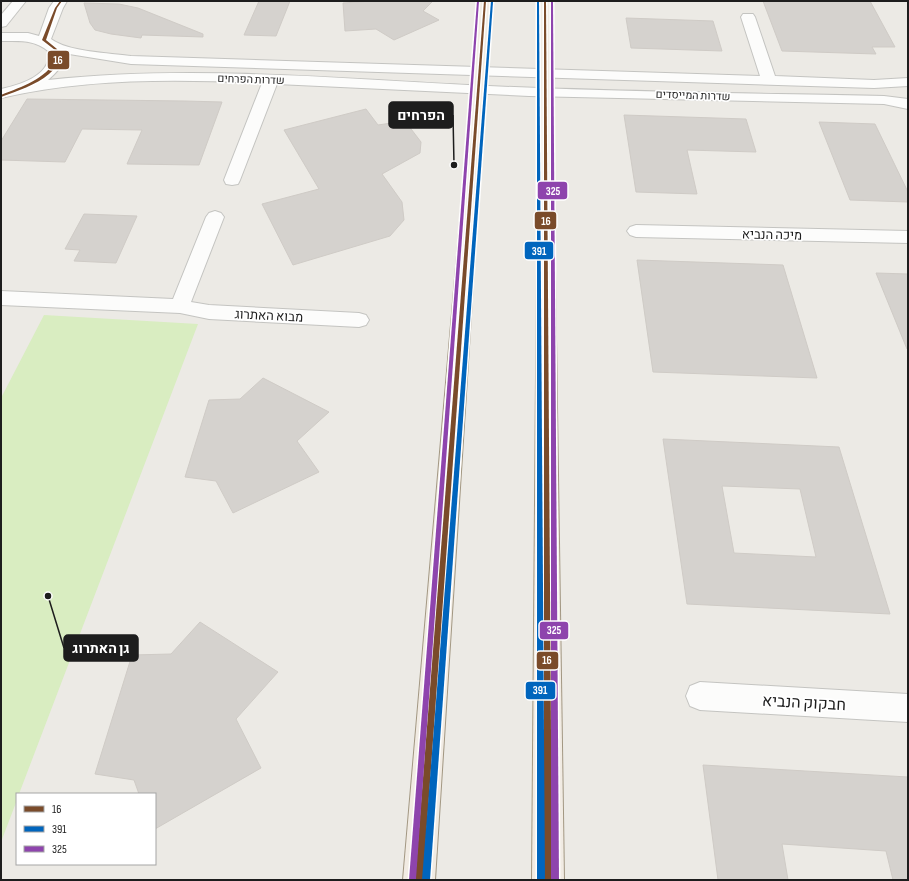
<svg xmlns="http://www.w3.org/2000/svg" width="909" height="881" viewBox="0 0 909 881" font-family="'Sofia Sans Condensed',Heebo,sans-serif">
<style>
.grass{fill:#d9edc1}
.building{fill:#d5d2ce;stroke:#cfcbc6;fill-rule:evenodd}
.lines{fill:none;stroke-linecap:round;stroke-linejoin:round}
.minor-casing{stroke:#c4c4c1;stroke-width:2}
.major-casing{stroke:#a29782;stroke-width:2}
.minor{fill:#fcfcfb;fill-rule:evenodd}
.major{fill:#f1ebe3;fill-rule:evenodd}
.bus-1-casing{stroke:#fff;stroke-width:3}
.bus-2-casing{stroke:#fff;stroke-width:3}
.bus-3-casing{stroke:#fff;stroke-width:3}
.bus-1{fill:#7a4b2a;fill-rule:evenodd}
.bus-2{fill:#0065bd;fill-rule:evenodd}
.bus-3{fill:#8e44ad;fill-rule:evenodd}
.labels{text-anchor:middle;stroke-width:3.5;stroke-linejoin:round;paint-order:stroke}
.far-street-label{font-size:11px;fill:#1d1d1d;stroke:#fff}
.street-label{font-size:13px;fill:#1d1d1d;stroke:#fff}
.near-street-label{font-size:16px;fill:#1d1d1d;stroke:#fff}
.leader{fill:none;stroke:#1d1d1d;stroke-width:1.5}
.callout-dot{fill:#1d1d1d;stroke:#fff;stroke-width:1.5}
.callout{fill:#1d1d1d;stroke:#1d1d1d;stroke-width:1.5}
.callout-label{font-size:14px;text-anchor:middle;font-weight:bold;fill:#fff}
.line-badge{stroke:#fff;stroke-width:1.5}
.badge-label{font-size:11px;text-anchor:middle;font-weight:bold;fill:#fff}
</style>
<rect width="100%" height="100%" fill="#eceae5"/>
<!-- grass -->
<path class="grass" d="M44,315L198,324L19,794H17V800L1,842V398Z"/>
<!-- building -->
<g class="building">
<path d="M259,1H290L276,36L244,35Z"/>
<path d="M371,1H433L423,11L439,20L394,40L376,29L345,31L343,3Z"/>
<path d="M763,1H870L895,47H872L876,54L782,51Z"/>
<path d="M84,3L119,4L138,8L203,34V37L142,35L141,38L111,34L95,30L90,23Z"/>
<path d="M626,18L713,21L722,51L631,48Z"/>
<path d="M27,99L185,101L222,102L199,165L127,164L142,130L82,129L65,162L1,160V141Z"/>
<path d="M366,109L378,125L405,121L421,142L420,153L382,174L402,202L404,220L390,236L293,265L262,204L319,189L284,130Z"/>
<path d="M624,115L746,119L756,152L687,150L697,194L636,192Z"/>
<path d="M819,122L875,124L908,192V202L850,200Z"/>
<path d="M84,214L137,216L116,263L74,261L80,250L65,249Z"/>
<path d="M637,260L783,265L817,378L653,372Z"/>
<path d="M876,273L908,274V349H907Z"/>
<path d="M263,378L329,412L297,441L319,472L233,513L216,481L185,477L209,400L240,399Z"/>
<path d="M663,439L839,447L890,614L687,604ZM722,486L800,489L816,557L734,553Z"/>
<path d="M200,622L278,672L236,719L261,768L155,829V794H139L134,780L95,774L132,655L171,654Z"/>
<path d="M703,765L908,777V880H893L886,851L782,844L788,880H718Z"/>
</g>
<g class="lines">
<!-- minor casing -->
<g class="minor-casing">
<g id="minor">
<path d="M13,1H26L6,26L1,27V15Z"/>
<path d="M54,1H67L63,8L51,39C68,52 110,53 131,56L760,76L741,17L743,14H753L755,17L775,76L874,80L908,78V86L874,88L131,64L63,53C65,65 56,73 48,80C188,65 328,78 468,85C607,92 745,93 884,96L908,99V109L884,104L529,96L277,84L240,180L238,184L232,185L226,184L224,180L262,83C176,79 85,78 1,98V89C20,85 53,75 48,51C34,39 18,41 1,41V33H28L39,36L49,8Z"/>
<path d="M215,211L221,213L224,217L191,302L209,305L359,313L366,315L369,320L366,325L359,327L209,319L180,313L1,305V291L173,299L206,217L209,213Z"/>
<path d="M636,225L908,231V243L636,237L630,235L627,231L630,227Z"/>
<path d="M700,682L908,694V722L700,710L690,706L686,696L690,686Z"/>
</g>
</g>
<!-- major casing -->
<g class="major-casing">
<g id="major">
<path d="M479,1H491L435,880H403Z"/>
<path d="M539,1H551L564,880H532Z"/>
</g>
</g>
<!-- minor -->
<use href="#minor" class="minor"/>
<!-- major -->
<use href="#major" class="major"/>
<!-- bus-1 casing -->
<g class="bus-1-casing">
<g id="bus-1">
<path d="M60,1H62L57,8L46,40L57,49L61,59C57,64 54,70 49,74C36,85 17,91 1,97V95C23,86 44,80 57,59L55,50L42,40L55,8Z"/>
<path d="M484,1H486L423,880H415Z"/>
<path d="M544,1H546L552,880H544Z"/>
</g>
</g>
<!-- bus-2 casing -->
<g class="bus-2-casing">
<g id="bus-2">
<path d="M491,1L493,2L430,880H422Z"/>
<path d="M537,1H539L545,880H537Z"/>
</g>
</g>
<!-- bus-3 casing -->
<g class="bus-3-casing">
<g id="bus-3">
<path d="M477,1H479L416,879L415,880H409Z"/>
<path d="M551,1H553L559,880H551Z"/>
</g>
</g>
<!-- bus-1 -->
<use href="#bus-1" class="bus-1"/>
<!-- bus-2 -->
<use href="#bus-2" class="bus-2"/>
<!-- bus-3 -->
<use href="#bus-3" class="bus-3"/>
</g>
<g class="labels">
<!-- far-street labels -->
<g class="far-street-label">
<text transform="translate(251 79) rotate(2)" y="4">שדרות הפרחים</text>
<text transform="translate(693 95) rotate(2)" y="4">שדרות המייסדים</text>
</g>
<!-- street labels -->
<g class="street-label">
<text transform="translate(772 234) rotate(1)" y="5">מיכה הנביא</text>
<text transform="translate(269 315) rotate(3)" y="5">מבוא האתרוג</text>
</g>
<!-- near-street labels -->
<g class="near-street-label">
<text transform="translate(804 702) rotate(3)" y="6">חבקוק הנביא</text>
</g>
</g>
<!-- callouts -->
<path class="leader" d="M454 165L453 115M48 596L64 648"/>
<g class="callout-dot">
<circle cx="454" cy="165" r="4"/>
<circle cx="48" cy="596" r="4"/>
</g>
<g class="callout">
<rect x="389" y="102" width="64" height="26" rx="4"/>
<rect x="64" y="635" width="74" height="26" rx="4"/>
</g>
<g class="callout-label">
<text x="421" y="120">הפרחים</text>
<text x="101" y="653">גן האתרוג</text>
</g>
<g class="line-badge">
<rect x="47" y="50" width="23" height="20" rx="4" fill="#7a4b2a"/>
<rect x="537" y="181" width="31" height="19" rx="4" fill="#8e44ad"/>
<rect x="534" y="211" width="23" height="19" rx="4" fill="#7a4b2a"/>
<rect x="524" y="241" width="30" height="19" rx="4" fill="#0065bd"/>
<rect x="539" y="621" width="30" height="19" rx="4" fill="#8e44ad"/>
<rect x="536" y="651" width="23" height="19" rx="4" fill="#7a4b2a"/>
<rect x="525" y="681" width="31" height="19" rx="4" fill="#0065bd"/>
</g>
<g class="badge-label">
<text x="58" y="64">16</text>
<text x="553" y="195">325</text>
<text x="546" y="225">16</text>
<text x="539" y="255">391</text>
<text x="554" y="634">325</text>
<text x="547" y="664">16</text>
<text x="540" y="694">391</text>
</g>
<!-- border -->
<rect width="909" height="881" fill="none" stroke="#1d1d1d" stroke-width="4"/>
<!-- legend -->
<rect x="16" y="793" width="140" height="72" fill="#ffffff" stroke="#a5a5a5"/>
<rect x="24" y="806" width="20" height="6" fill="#7a4b2a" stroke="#a5a5a5"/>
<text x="52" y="813" font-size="12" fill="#1d1d1d">16</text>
<rect x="24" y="826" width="20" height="6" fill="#0065bd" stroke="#a5a5a5"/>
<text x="52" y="833" font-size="12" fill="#1d1d1d">391</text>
<rect x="24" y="846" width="20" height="6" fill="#8e44ad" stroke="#a5a5a5"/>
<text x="52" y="853" font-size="12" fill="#1d1d1d">325</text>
</svg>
